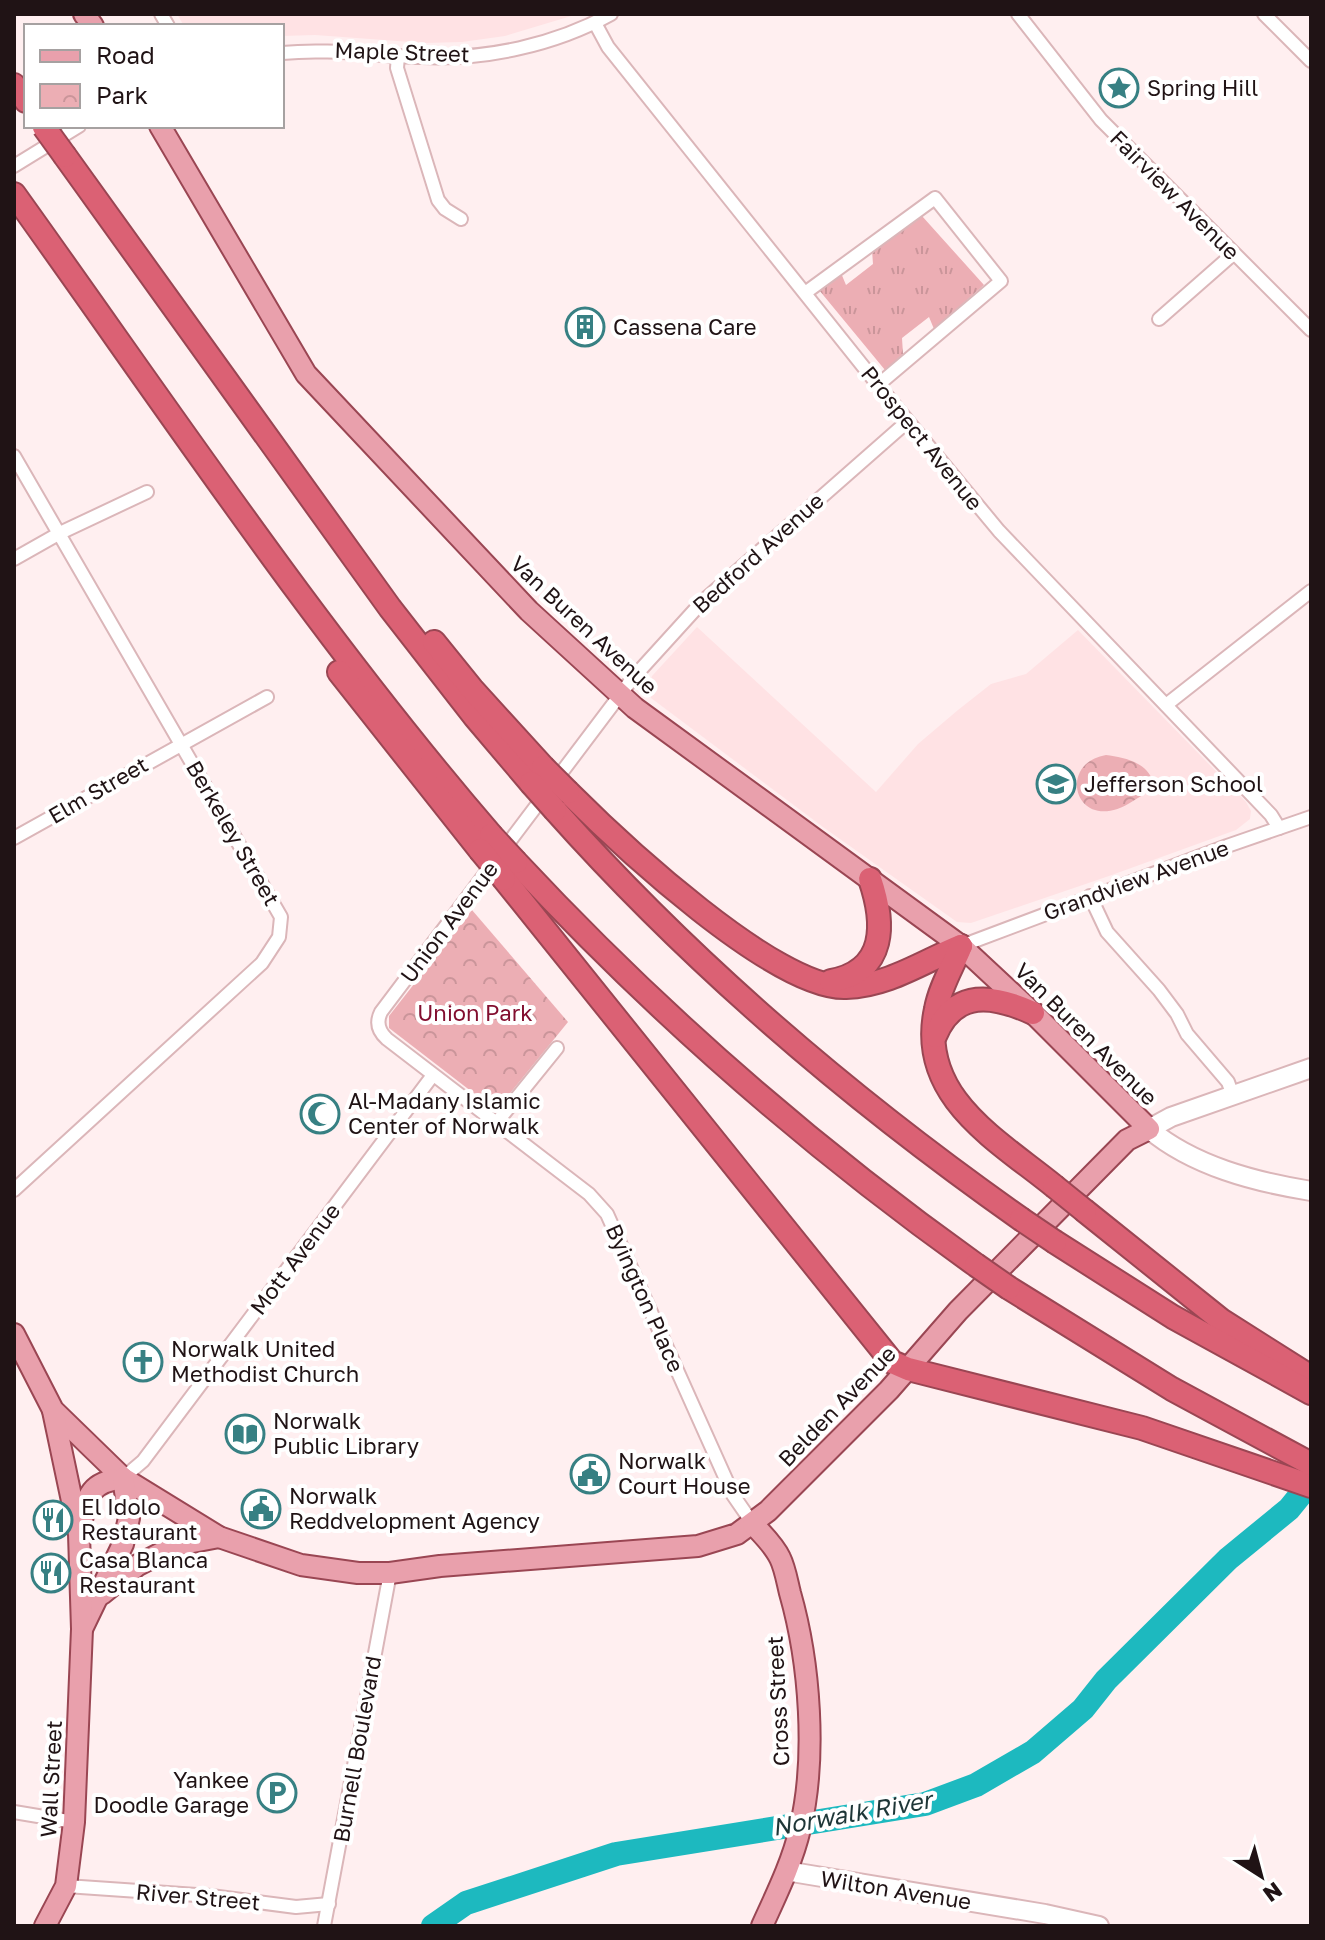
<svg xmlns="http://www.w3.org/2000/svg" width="1325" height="1940" viewBox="0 0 1325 1940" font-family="'Golos Text',sans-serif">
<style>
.built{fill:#ffe2e4}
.grass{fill:url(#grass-tufts)}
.park{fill:url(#park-crowns)}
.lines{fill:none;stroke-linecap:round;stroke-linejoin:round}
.river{stroke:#1db9bf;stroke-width:24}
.street-casing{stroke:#dbb6b9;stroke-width:16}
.secondary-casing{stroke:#dbb6b9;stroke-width:22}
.primary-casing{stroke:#9a4653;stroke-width:24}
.highway-casing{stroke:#9a4653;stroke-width:26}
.street{stroke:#fff;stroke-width:12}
.secondary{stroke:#fff;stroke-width:18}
.primary{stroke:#e9a0ac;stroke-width:20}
.highway{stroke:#db6174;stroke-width:22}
.highway-bridge-casing{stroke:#9a4653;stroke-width:26;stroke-linecap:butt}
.highway-bridge{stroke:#db6174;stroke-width:22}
.labels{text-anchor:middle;stroke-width:8;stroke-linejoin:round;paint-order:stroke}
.street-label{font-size:22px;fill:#201315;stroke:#fff}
.poi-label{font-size:22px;fill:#201315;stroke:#fff;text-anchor:start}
.park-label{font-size:22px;fill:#820e2f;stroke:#fff}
.water-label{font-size:24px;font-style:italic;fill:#1e3637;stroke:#fff}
</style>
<defs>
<pattern id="grass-tufts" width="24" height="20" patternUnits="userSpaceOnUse" patternTransform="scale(2)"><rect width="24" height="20" fill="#ecaeb4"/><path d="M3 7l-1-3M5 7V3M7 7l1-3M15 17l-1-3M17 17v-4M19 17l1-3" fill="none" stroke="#ca959a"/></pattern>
<pattern id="park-crowns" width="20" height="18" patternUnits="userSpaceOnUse" patternTransform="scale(2)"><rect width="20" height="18" fill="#ecaeb4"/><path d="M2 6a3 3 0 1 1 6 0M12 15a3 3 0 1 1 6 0" fill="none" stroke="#ca959a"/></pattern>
</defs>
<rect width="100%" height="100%" fill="#ffeff0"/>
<!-- built -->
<g class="built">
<path d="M177,14H578L505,36L462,42L425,43L315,35L282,36V26H184Z"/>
<path d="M697,627L876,792L918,744L958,710L991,684L1026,674L1078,630L1246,802L1251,811L1250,819L1236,830L1109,876L971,923L957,922L823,827L651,698L648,690L652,676Z"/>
</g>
<!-- grass -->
<path class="grass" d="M922,216L984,285L934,329L929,317L902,338L903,354L885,370L819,290L841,273L846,285L873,264L872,250Z"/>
<!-- park -->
<g class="park">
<path d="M1106,755C1123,757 1145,762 1152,779C1151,792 1143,795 1133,801C1077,838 1054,764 1106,755Z"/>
<path d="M472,910L568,1022L503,1102L489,1105L389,1028V1016Z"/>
</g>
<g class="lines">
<!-- river -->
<path class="river" d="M433,1926L466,1903L616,1854L925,1804L976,1785L1033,1752L1083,1709L1106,1680L1228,1559L1289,1509L1311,1482"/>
<!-- street casing -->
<g class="street-casing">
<g id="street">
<path d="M161,14L168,26"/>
<path d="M1018,14L1101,120L1311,330"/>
<path d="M1264,14L1311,61"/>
<path d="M595,23L608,47L878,385L999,531L1271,815L1279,828"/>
<path d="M282,53C330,48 374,56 422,57C486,60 555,45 611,14"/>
<path d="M398,56L397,68L438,200L445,209L461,219"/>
<path d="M14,166L79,126"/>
<path d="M805,293L935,198L1001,281L878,385"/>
<path d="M1159,319L1233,254"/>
<path d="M14,456L281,917L279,937L262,963L14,1190"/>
<path d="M14,559L60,533L147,492"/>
<path d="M1166,705L1311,591"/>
<path d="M14,838L267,697"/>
<path d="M1090,896L1107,932L1159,990L1177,1014L1187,1034L1228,1082L1233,1096"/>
<path d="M961,946L1227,846L1311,817"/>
<path d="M497,1122L557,1048"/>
<path d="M123,1478L143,1461L433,1075"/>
<path d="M753,1524L733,1495L607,1214L589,1194L387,1039C378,1031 376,1022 381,1012L632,679L702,602L908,421"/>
<path d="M14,1812L74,1822"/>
<path d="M66,1886L211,1896L296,1907L329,1904"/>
<path d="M324,1926L390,1573"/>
</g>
</g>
<!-- secondary casing -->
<g class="secondary-casing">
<g id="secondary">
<path d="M1311,1068L1171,1117L1149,1129C1193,1166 1255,1182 1311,1191"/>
<path d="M786,1871L1045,1914L1099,1926"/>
</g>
</g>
<!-- primary casing -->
<g class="primary-casing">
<g id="primary">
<path d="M84,14L93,26"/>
<path d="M14,1334L53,1410L123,1478L219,1537L301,1565L358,1573H390L440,1566L698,1546L737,1534L768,1511L889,1390L958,1311L1127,1140L1149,1129L1033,1013L961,946L635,708L529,611L306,374L160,126"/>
<path d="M753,1524C762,1534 774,1545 780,1558C785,1568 787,1581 790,1593C810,1663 817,1758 800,1829C792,1863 776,1895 762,1926"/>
<path d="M81,1525C87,1494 91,1482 123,1478"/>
<path d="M102,1594L138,1565L177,1545L219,1537"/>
<path d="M83,1627L123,1544L129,1518L123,1478"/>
<path d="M45,1926L66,1886L74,1822L82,1629L79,1534L53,1411"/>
</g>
</g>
<!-- highway casing -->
<g class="highway-casing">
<g id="highway">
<path d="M14,85L26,101"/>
<path d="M65,156L390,608L475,717L531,783"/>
<path d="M14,194C169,410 317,633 491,835"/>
<path d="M434,642L472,689L543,767"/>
<path d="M339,672L480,850"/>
<path d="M568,792C619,843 776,990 846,987C888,986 924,961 961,946"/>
<path d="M555,810C693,965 852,1100 1021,1219"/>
<path d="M516,862C656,1012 809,1146 976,1265"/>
<path d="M504,879L892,1362L908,1369L1142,1428L1311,1486"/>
<path d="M961,946C953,966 940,987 936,1009C917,1096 996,1139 1054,1186"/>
<path d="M831,981C887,971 885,923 870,879"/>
<path d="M935,1036C955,988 994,995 1033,1013"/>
<path d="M1085,1211L1221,1320L1311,1377"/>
<path d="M1055,1242L1173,1317L1311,1393"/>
<path d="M1009,1288L1172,1389L1311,1464"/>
</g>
</g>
<!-- street -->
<use href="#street" class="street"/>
<!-- secondary -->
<use href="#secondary" class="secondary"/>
<!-- primary -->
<use href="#primary" class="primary"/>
<!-- highway -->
<use href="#highway" class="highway"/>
<!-- highway-bridge casing -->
<g class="highway-bridge-casing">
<g id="highway-bridge">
<path d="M44,127L65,156"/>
<path d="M543,767L568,792"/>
<path d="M531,783L555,810"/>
<path d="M491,835L516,862"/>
<path d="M480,850L504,879"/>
<path d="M1054,1186L1085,1211"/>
<path d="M1021,1219L1055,1242"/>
<path d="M976,1265L1009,1288"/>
</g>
</g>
<!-- highway-bridge -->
<use href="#highway-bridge" class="highway-bridge"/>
</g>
<!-- icons -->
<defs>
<g id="sight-ring" transform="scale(2)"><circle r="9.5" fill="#fff" stroke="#378083" stroke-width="1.5"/><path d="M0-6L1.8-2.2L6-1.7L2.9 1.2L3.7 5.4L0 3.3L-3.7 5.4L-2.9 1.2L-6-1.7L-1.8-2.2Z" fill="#378083"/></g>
<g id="building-ring" transform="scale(2)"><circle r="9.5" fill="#fff" stroke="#378083" stroke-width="1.5"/><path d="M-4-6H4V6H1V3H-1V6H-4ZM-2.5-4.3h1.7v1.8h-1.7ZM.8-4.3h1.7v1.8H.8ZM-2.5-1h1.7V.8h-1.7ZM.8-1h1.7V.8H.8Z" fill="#378083"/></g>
<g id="school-ring" transform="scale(2)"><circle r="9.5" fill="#fff" stroke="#378083" stroke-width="1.5"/><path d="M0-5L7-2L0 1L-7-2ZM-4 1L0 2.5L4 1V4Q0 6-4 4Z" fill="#378083"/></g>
<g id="mosque-ring" transform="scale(2)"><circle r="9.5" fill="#fff" stroke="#378083" stroke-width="1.5"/><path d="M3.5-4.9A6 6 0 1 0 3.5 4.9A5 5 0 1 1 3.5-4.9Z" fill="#378083"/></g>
<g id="church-ring" transform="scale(2)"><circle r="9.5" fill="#fff" stroke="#378083" stroke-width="1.5"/><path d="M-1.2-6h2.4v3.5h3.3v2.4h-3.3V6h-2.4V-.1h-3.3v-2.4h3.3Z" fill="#378083"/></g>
<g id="library-ring" transform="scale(2)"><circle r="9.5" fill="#fff" stroke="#378083" stroke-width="1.5"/><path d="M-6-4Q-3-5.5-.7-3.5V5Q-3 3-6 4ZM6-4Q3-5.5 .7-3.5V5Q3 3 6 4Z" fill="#378083"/></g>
<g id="civic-ring" transform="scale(2)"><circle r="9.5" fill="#fff" stroke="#378083" stroke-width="1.5"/><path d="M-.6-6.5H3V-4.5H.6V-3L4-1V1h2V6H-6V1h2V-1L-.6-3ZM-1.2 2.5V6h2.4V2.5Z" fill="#378083"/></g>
<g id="restaurant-ring" transform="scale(2)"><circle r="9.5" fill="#fff" stroke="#378083" stroke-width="1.5"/><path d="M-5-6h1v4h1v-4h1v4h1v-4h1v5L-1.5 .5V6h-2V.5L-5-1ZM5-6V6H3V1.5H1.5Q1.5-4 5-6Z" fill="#378083"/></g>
<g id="parking-ring" transform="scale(2)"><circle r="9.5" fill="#fff" stroke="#378083" stroke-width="1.5"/><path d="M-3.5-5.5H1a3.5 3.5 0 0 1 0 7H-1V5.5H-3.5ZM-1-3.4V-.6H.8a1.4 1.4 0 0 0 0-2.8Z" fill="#378083"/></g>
</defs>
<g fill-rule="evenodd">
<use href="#sight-ring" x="1119" y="88"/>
<use href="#building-ring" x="585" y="327"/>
<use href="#school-ring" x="1056" y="784"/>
<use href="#mosque-ring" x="320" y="1114"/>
<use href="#church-ring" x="143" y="1362"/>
<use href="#library-ring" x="245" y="1434"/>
<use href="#civic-ring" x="590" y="1474"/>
<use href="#civic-ring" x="261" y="1509"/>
<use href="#restaurant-ring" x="53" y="1520"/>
<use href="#restaurant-ring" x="51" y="1573"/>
<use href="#parking-ring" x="277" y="1793"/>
</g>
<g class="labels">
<!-- street labels -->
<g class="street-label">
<text transform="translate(402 52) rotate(2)" y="8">Maple Street</text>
<text transform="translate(1175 195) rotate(45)" y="8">Fairview Avenue</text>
<text transform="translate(922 438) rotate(51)" y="8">Prospect Avenue</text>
<text transform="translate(758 553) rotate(-42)" y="8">Bedford Avenue</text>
<text transform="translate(584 625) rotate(43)" y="8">Van Buren Avenue</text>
<text transform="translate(98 790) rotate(-30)" y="8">Elm Street</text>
<text transform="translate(233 833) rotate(60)" y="8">Berkeley Street</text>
<text transform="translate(1136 880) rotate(-20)" y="8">Grandview Avenue</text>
<text transform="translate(449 922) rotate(-53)" y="8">Union Avenue</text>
<text transform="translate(1086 1034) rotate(45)" y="8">Van Buren Avenue</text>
<text transform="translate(295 1259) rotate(-53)" y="8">Mott Avenue</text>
<text transform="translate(645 1298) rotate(66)" y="8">Byington Place</text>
<text transform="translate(837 1406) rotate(-46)" y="8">Belden Avenue</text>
<text transform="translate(778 1701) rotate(-93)" y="8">Cross Street</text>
<text transform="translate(357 1749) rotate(-80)" y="8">Burnell Boulevard</text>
<text transform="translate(51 1779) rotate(-87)" y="8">Wall Street</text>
<text transform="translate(896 1890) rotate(9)" y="8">Wilton Avenue</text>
<text transform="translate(198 1897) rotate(5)" y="8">River Street</text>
</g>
<!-- poi labels -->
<g class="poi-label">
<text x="1147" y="96">Spring Hill</text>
<text x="613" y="335">Cassena Care</text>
<text x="1084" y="792">Jefferson School</text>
<text x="348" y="1109">Al-Madany Islamic<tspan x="348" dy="25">Center of Norwalk</tspan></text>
<text x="171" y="1357">Norwalk United<tspan x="171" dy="25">Methodist Church</tspan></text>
<text x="273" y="1429">Norwalk<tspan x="273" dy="25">Public Library</tspan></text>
<text x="618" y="1469">Norwalk<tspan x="618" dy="25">Court House</tspan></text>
<text x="289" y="1504">Norwalk<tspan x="289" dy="25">Reddvelopment Agency</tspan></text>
<text x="81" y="1515">El Idolo<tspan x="81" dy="25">Restaurant</tspan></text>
<text x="79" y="1568">Casa Blanca<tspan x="79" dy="25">Restaurant</tspan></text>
<text x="249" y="1788" text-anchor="end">Yankee<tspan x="249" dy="25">Doodle Garage</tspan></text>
</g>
<!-- park labels -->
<g class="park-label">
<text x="475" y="1021">Union Park</text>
</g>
<!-- water labels -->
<g class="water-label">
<text transform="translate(852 1814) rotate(-10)" y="8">Norwalk River</text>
</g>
</g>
<!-- border -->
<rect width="1325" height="1940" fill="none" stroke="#201315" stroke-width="32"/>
<!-- legend -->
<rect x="24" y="24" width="260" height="104" fill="#ffffff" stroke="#a6a1a1" stroke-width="2"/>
<rect x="40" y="50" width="40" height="12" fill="#e9a0ac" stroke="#a6a1a1" stroke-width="2"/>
<text x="96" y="64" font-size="24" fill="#201315">Road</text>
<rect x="40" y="84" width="40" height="24" fill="url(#park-crowns)" stroke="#a6a1a1" stroke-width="2"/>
<text x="96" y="104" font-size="24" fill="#201315">Park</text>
<!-- north arrow -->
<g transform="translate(1261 1876) rotate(144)" stroke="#ffffff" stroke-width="6" paint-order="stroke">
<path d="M0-6L14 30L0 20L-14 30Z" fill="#201315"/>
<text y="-12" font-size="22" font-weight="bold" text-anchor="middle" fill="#201315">N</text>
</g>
</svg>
